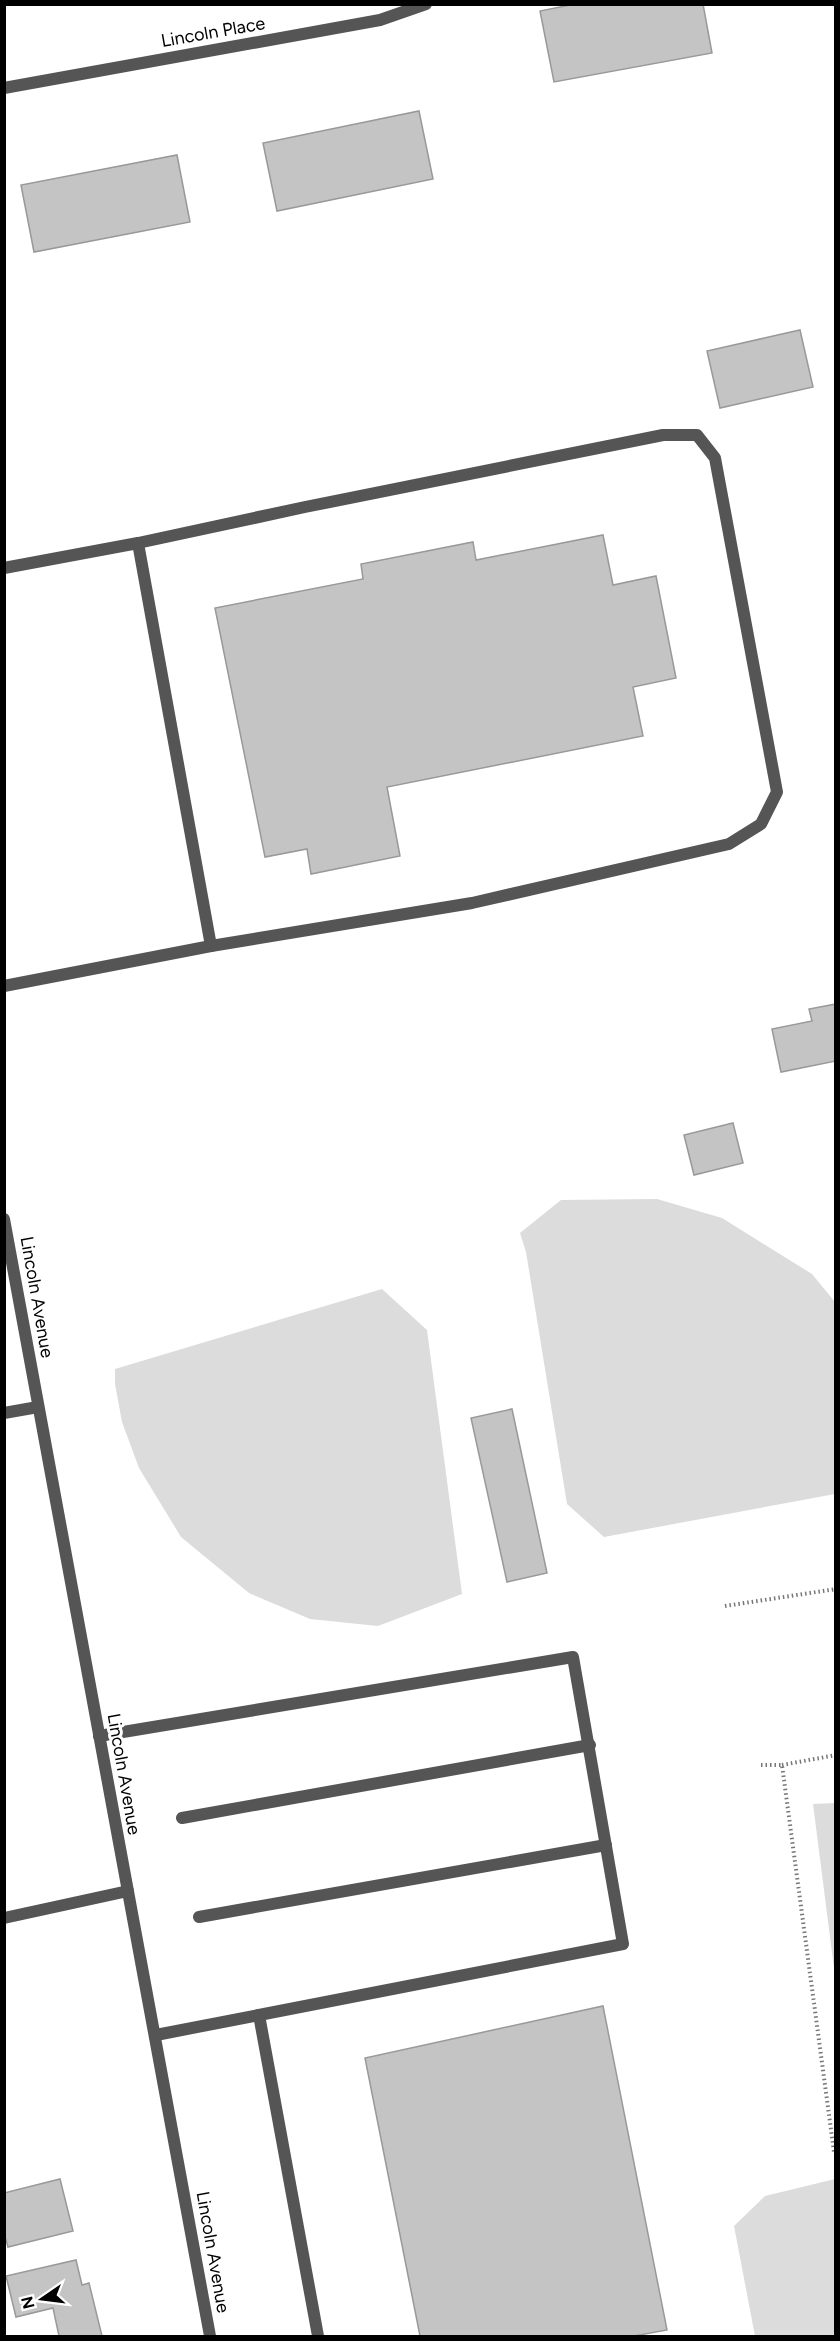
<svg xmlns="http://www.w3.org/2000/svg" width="840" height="2341" viewBox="0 0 840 2341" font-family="Figtree,sans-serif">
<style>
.green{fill:#dcdcdc}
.building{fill:#c4c4c4;stroke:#999;stroke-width:1.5}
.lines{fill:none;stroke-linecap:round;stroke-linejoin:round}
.path{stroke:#777;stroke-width:4;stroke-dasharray:1.5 3;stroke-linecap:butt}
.service{stroke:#555;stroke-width:12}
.minor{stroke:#555;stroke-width:12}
.tertiary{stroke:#555;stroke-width:12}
.labels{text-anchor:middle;stroke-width:6;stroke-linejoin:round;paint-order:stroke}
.street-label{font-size:18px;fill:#000;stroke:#fff}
</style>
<rect width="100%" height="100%" fill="#fff"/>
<!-- green -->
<g class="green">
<path d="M657,1199L722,1218L812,1274L835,1302V1494L604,1537L567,1504L526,1252L520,1233L561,1200Z"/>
<path d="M382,1289L427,1330L462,1594L378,1626L310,1619L249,1593L181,1537L139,1468L122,1422L115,1384V1369Z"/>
<path d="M835,1803H836L835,1976L813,1804Z"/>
<path d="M835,2179V2336H755L734,2226L765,2196Z"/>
</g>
<!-- building -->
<g class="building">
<path d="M575,4H703L712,53L554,82L540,11Z"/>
<path d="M419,111L433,179L277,211L263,143Z"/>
<path d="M177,155L190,222L34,252L21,185Z"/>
<path d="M800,330L813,387L720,408L707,351Z"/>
<path d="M603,535L613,585L656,576L676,678L633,687L643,736L387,787L400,856L311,874L307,849L265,857L215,608L363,579L361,564L473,542L476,560Z"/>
<path d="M836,1004V1061L781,1072L772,1029L812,1021L809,1009Z"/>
<path d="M733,1123L743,1163L694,1175L684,1135Z"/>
<path d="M512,1409L547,1573L507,1582L471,1418Z"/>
<path d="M603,2006L667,2330L634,2336H420L365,2058Z"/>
<path d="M60,2179L73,2231L8,2247L4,2233V2193Z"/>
<path d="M76,2260L82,2285L89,2283L102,2336H59L53,2308L16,2317L6,2276Z"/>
</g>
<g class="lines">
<!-- path -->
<g class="path">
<path d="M725,1606L836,1589"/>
<path d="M761,1765H782L834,2152H836"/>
<path d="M782,1765L836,1755"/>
</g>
<!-- service -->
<g class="service">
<path d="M138,543L305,507L663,435H697L715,458L777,792L761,824L729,844L472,903L211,946"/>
<path d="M4,568L138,543L211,946L4,986"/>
<path d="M4,1413L38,1407"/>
<path d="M99,1736L573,1657L623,1944L259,2015L318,2336"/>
<path d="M182,1818L590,1745"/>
<path d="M199,1917L606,1845"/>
<path d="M4,1918L128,1891"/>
<path d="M156,2035L259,2015"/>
</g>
<!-- minor -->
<path class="minor" d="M4,88L380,20L426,4"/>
<!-- tertiary -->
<path class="tertiary" d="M4,1219L210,2336"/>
</g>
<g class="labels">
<!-- street labels -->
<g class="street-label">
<text transform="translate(213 32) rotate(-10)" y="6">Lincoln Place</text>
<text transform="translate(37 1297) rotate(80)" y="6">Lincoln Avenue</text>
<text transform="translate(124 1774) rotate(80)" y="6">Lincoln Avenue</text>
<text transform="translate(213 2252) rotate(80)" y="6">Lincoln Avenue</text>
</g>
</g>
<!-- border -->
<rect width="840" height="2341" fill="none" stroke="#000000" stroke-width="12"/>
<!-- north arrow -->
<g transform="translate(42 2299) rotate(256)" stroke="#ffffff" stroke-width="4.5" paint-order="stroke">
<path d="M0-4.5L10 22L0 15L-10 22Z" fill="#000000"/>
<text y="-9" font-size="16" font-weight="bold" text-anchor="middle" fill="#000000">N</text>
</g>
</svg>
